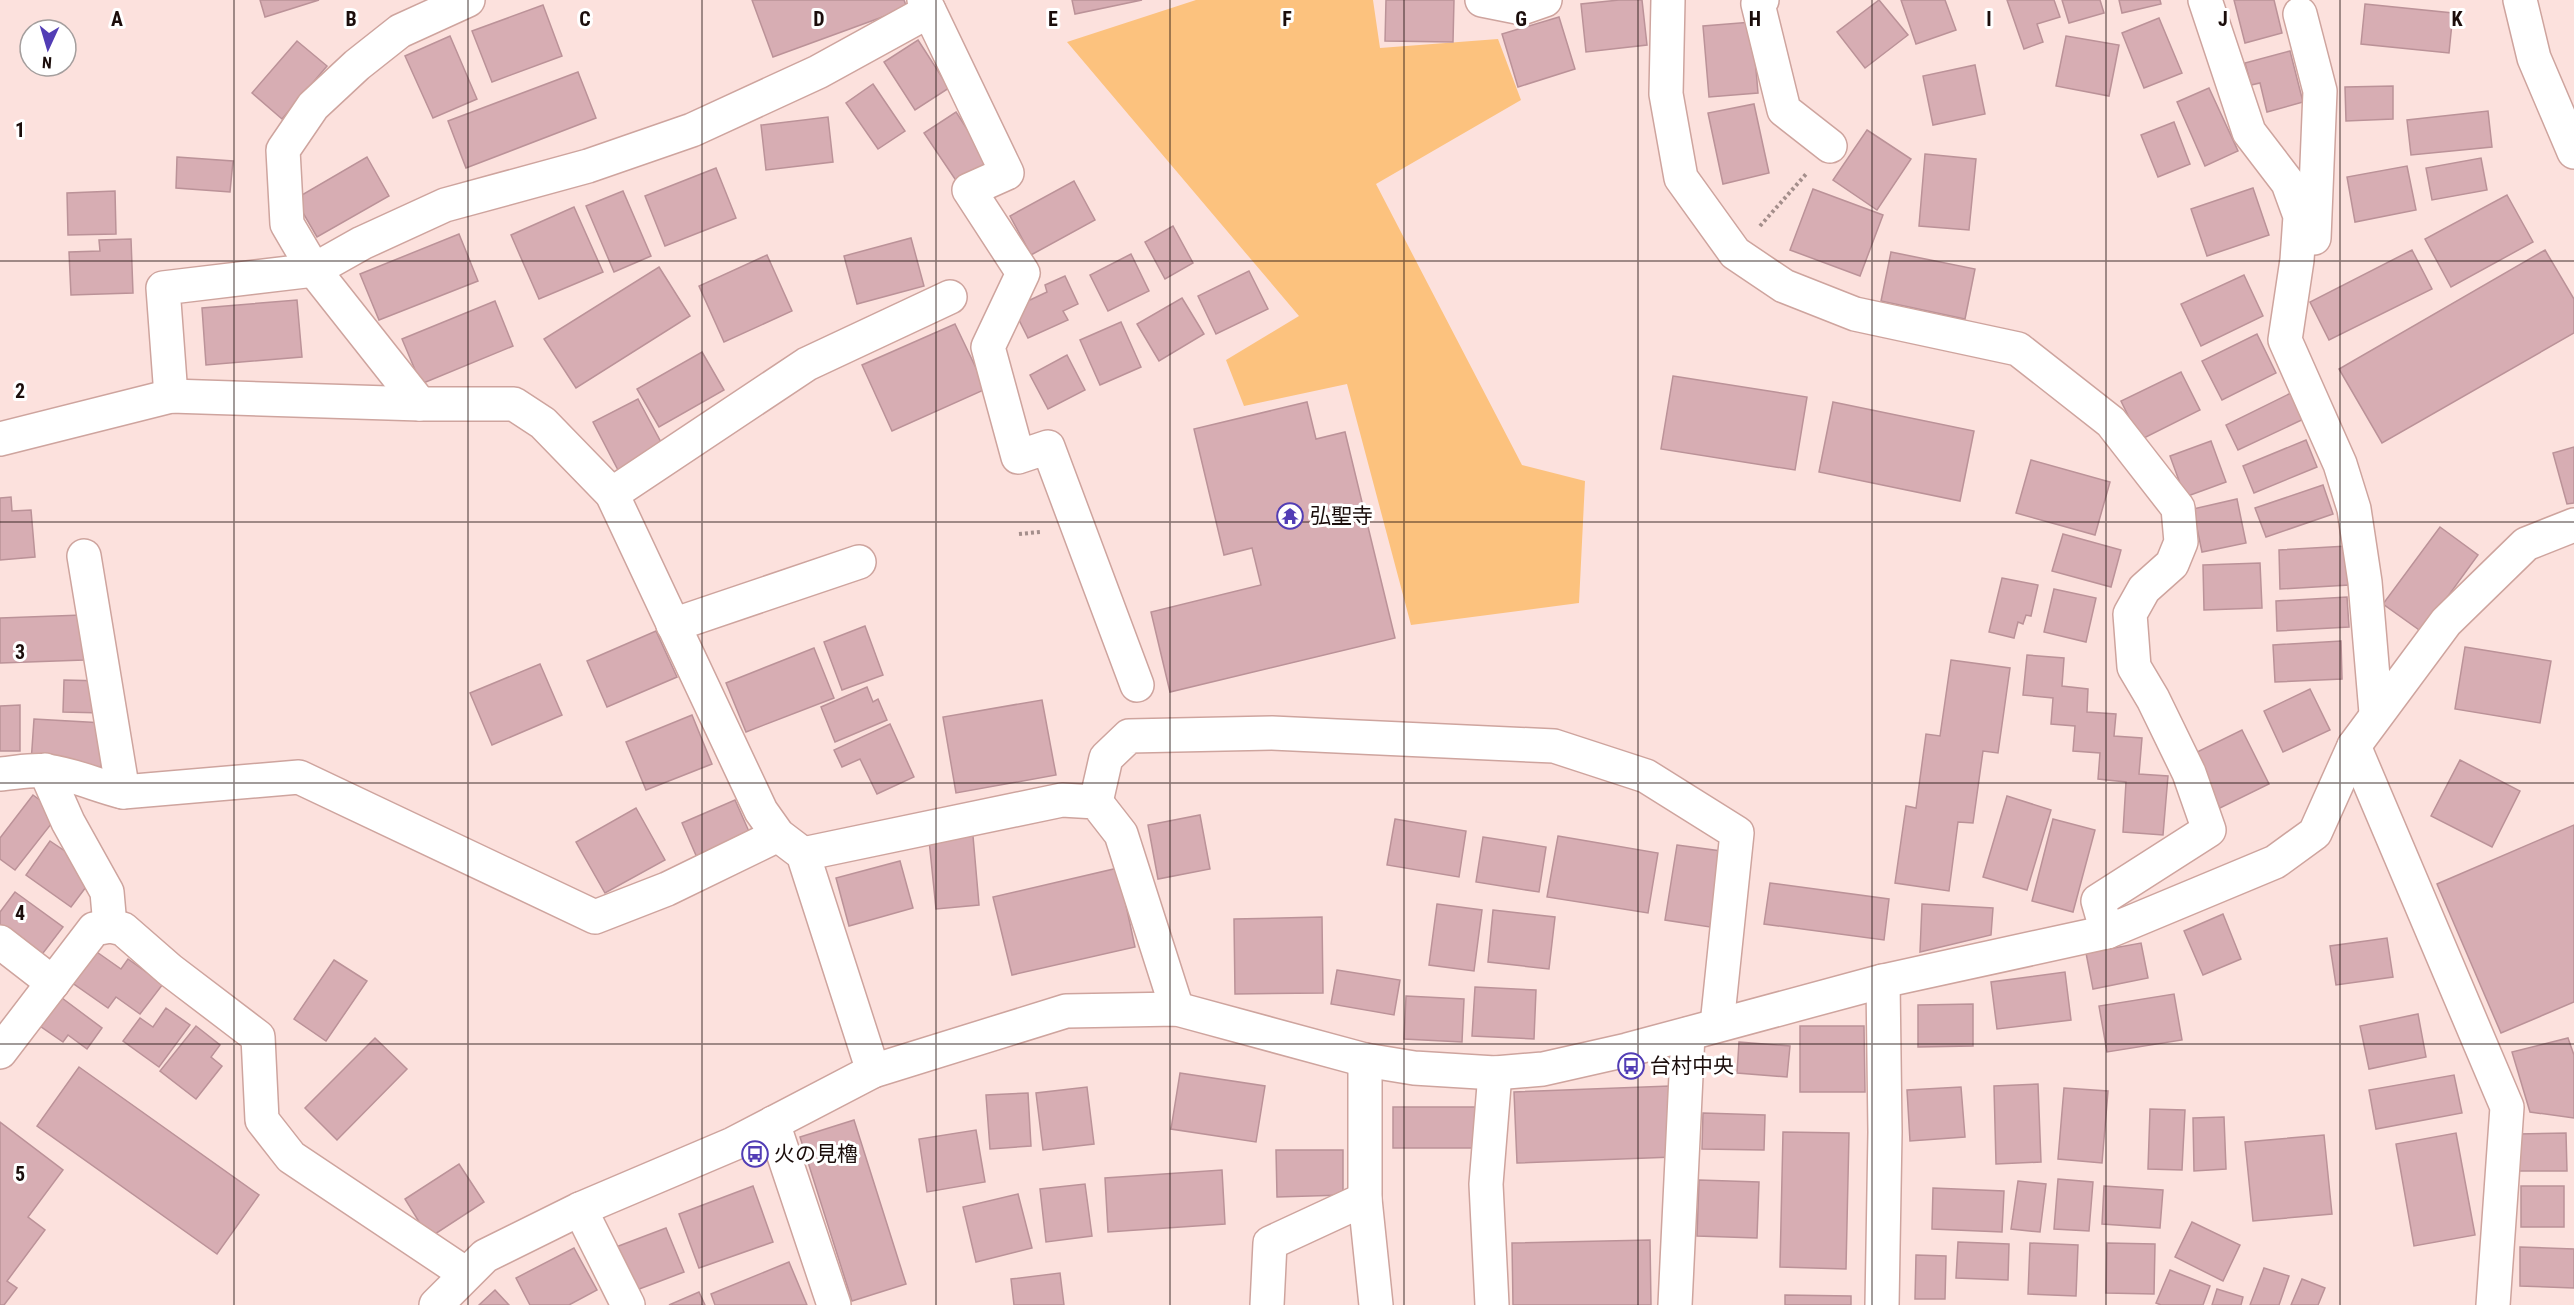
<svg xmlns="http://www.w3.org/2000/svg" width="2574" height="1305" viewBox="0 0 2574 1305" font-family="'Roboto Condensed','Noto Sans JP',sans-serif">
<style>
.green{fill:#fcc27e}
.building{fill:#d7adb3;stroke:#bb9298;stroke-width:1.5}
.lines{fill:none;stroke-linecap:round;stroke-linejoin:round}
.minor-casing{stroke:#cea49e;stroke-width:36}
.path{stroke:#a48e8b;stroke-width:4;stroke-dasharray:3 3;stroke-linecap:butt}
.minor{stroke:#fff;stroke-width:33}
.grid{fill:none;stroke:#1b0d0b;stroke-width:1.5;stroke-opacity:0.55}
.labels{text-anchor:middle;stroke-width:6;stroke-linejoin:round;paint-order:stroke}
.poi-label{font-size:21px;fill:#1b0d0b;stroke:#fff;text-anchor:start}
.grid-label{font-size:20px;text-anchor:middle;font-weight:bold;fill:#1b0d0b;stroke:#fff;stroke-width:6;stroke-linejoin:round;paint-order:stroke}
</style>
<rect width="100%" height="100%" fill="#fce1dd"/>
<!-- green -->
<path class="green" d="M1196,0H1373L1380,48L1498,39L1521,100L1376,184L1522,465L1585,481L1579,603L1411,625L1347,384L1244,406L1226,360L1299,316L1067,42Z"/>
<!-- building -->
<g class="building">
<path d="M260,0H319L265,17Z"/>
<path d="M752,0H904L907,8L773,57Z"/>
<path d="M1072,0H1142L1075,14Z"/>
<path d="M1386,0H1454L1453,42L1385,41Z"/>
<path d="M1619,0H1642L1647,45L1586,52L1581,4Z"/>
<path d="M1879,0L1908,35L1865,68L1837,32Z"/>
<path d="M1901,0H1945L1956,30L1916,44Z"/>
<path d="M2007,0H2054L2060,17L2037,24L2043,42L2024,49Z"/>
<path d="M2062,0H2100L2104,13L2069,23Z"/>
<path d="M2119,0H2160L2161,4L2122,13Z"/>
<path d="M2234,0H2274L2282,33L2245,43Z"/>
<path d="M2365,4L2453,13L2449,53L2361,44Z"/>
<path d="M543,5L562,56L492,82L472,31Z"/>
<path d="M1559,17L1575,69L1518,87L1502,34Z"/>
<path d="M2159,18L2182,73L2144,88L2122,33Z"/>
<path d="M1752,22L1758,93L1709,97L1703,26Z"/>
<path d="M450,36L477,99L433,118L405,56Z"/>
<path d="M2066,36L2119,45L2109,96L2056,86Z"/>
<path d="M918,40L949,88L915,110L884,62Z"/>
<path d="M297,41L327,66L282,119L252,93Z"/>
<path d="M2290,51L2303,102L2267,112L2260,83L2251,85L2245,63Z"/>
<path d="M1975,65L1985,114L1933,125L1923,76Z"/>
<path d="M578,72L596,118L466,168L448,121Z"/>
<path d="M873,84L905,131L878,149L846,103Z"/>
<path d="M2393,86V119L2346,121L2345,87Z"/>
<path d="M2209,88L2238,151L2205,166L2177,102Z"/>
<path d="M1754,104L1769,173L1723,184L1708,113Z"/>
<path d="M2488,111L2492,147L2411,155L2407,120Z"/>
<path d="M956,112L990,164L959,185L924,133Z"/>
<path d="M828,117L833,162L766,170L761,125Z"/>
<path d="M2174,122L2190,164L2158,177L2141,135Z"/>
<path d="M1867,130L1911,159L1877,210L1833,180Z"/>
<path d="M1925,154L1976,159L1969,230L1919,226Z"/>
<path d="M177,157L233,161L230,192L176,188Z"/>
<path d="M367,157L389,196L317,237L295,199Z"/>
<path d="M2481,158L2487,190L2432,200L2426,168Z"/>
<path d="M2407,166L2416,210L2355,222L2347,177Z"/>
<path d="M716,168L736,218L665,246L645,196Z"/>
<path d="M1074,181L1095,220L1031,255L1010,216Z"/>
<path d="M2253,188L2269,235L2207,256L2191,209Z"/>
<path d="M1813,189L1883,215L1860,276L1790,250Z"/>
<path d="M115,191L116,234L68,235L67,193Z"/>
<path d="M623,191L651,256L614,272L586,206Z"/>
<path d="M2507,195L2533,242L2451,287L2425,239Z"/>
<path d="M574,207L603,272L539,299L511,235Z"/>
<path d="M1173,226L1193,263L1165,279L1145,242Z"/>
<path d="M459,234L478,281L379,320L360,274Z"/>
<path d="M911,238L924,286L857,304L844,256Z"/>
<path d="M131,239L133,293L71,295L69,252L100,251L99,240Z"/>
<path d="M2412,250L2432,289L2329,340L2310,302Z"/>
<path d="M2545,250L2574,299V333L2382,443L2339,369Z"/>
<path d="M1891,252L1975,269L1965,319L1881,301Z"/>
<path d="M1131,254L1149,291L1108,311L1090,275Z"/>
<path d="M767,255L792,311L724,342L699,286Z"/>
<path d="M659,267L690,316L576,388L544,339Z"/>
<path d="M1249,271L1268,309L1216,334L1198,296Z"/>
<path d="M2244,275L2263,316L2201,346L2181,304Z"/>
<path d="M1065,276L1078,304L1063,311L1068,320L1028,338L1013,308L1047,292L1045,285Z"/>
<path d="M1182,298L1204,334L1159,361L1137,324Z"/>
<path d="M297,300L302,357L206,365L202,308Z"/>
<path d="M495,301L513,346L421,384L402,339Z"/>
<path d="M1121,322L1141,367L1100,385L1080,340Z"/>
<path d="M955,324L986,389L892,431L862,365Z"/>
<path d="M2257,334L2276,373L2222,400L2202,361Z"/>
<path d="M702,352L724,390L659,427L637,389Z"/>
<path d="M1067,355L1085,390L1048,409L1030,375Z"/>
<path d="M2181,372L2200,410L2140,440L2121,401Z"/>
<path d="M1673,376L1807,397L1795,470L1661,449Z"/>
<path d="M2293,392L2306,418L2238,450L2226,425Z"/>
<path d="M638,399L663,446L618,470L593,422Z"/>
<path d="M1307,402L1316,439L1345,432L1395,638L1170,692L1151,612L1261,585L1252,548L1224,555L1194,429Z"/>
<path d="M1833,402L1974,431L1960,501L1819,472Z"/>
<path d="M2306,440L2317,467L2254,493L2243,466Z"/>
<path d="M2211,441L2226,482L2185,497L2170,456Z"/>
<path d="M2574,447V503L2567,504L2553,453Z"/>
<path d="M2031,460L2110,482L2095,535L2016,513Z"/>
<path d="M2323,485L2333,514L2266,537L2255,508Z"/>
<path d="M11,497L12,511L31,510L35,557L0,560V498Z"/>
<path d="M2237,499L2246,543L2202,552L2193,509Z"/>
<path d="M2440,527L2478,555L2422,632L2383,604Z"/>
<path d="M2063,534L2121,550L2111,587L2052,571Z"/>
<path d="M2347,546L2349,585L2280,589L2279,550Z"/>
<path d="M2260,563L2262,608L2204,610L2203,565Z"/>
<path d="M2002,578L2038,585L2031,616L2026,615L2023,624L2018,622L2014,638L1989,632Z"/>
<path d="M2054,589L2096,598L2086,642L2044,632Z"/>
<path d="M2347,597L2349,627L2277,631L2276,601Z"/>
<path d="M82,615L84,660L0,663V618Z"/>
<path d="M865,626L883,675L842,690L824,642Z"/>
<path d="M656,631L677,677L607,707L587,661Z"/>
<path d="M2341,641L2342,679L2275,682L2273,645Z"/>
<path d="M2465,647L2551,661L2540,723L2455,709Z"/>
<path d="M814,648L834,698L746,732L726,683Z"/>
<path d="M2027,655L2064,658L2062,686L2088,689L2087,712L2116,714L2114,736L2142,738L2139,774L2168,776L2163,835L2123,832L2126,782L2098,779L2100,753L2073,751L2075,726L2051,724L2053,698L2023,695Z"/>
<path d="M1951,660L2010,668L1998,753L1983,751L1973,823L1958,822L1949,891L1895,883L1906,806L1916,808L1926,734L1940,736Z"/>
<path d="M540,664L562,715L492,745L470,693Z"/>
<path d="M64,680L104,681L103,713L63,712Z"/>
<path d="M867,687L873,702L878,699L887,720L835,742L821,707Z"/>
<path d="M2310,689L2330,730L2283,752L2264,711Z"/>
<path d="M1042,700L1056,775L956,793L943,717Z"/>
<path d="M20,705V751H0V706Z"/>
<path d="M692,715L712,764L646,790L626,742Z"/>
<path d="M34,719L104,723L101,767L31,763Z"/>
<path d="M890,724L914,777L877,794L860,759L842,767L834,750Z"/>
<path d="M2242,730L2269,784L2220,808L2193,754Z"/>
<path d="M2460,760L2520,791L2492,847L2431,816Z"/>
<path d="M33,795L59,814L15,870L0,859V838Z"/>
<path d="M2007,796L2051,810L2027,890L1983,877Z"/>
<path d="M735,800L751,836L698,860L682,823Z"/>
<path d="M636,808L665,860L605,893L576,842Z"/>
<path d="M1200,815L1210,869L1158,879L1148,825Z"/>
<path d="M1395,819L1466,831L1459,877L1387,865Z"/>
<path d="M2053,819L2095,830L2073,912L2032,901Z"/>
<path d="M2574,825V1002L2501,1033L2437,884Z"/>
<path d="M973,836L979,905L936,909L929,840Z"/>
<path d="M1558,836L1658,853L1648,913L1547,897Z"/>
<path d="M1483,837L1546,847L1539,892L1476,882Z"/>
<path d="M50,841L87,866L89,883L71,907L26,875Z"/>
<path d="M1677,845L1721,851L1710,927L1665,920Z"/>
<path d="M900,861L913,908L849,926L836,878Z"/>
<path d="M1118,868L1135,947L1012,975L993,897Z"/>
<path d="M1770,883L1889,899L1884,940L1764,924Z"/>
<path d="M15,892L63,927L40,957L0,928V912Z"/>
<path d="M1437,904L1482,910L1474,971L1429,965Z"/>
<path d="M1922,904L1993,908L1991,935L1920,952Z"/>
<path d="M1493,910L1555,917L1549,969L1488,962Z"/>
<path d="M2223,914L2241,959L2203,975L2184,931Z"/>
<path d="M1322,917L1323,993L1235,994L1234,919Z"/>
<path d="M2387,938L2393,977L2336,985L2330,946Z"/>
<path d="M2141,943L2148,978L2093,989L2086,953Z"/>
<path d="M94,950L121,969L128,959L163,984L140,1014L116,997L108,1008L71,982Z"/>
<path d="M334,960L367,981L326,1041L294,1019Z"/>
<path d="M1337,970L1400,980L1394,1015L1331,1004Z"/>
<path d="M2065,972L2071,1020L1997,1029L1991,982Z"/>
<path d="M1475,987L1536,990L1534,1039L1472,1036Z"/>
<path d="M2174,994L2182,1040L2107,1052L2099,1006Z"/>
<path d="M58,995L102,1028L87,1049L68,1035L63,1042L37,1024Z"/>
<path d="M1406,996L1464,999L1462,1042L1404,1039Z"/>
<path d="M1973,1004V1046L1918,1047V1005Z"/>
<path d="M166,1008L190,1025L159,1067L123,1041L140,1018L153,1027Z"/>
<path d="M2418,1014L2426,1057L2369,1069L2360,1026Z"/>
<path d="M196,1026L220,1045L211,1057L222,1066L196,1099L160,1071Z"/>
<path d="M1800,1026H1864L1865,1092H1800Z"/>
<path d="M375,1038L407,1069L337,1140L305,1108Z"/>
<path d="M2568,1038L2574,1055V1118L2530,1112L2512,1052Z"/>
<path d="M1739,1042L1790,1046L1787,1077L1737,1073Z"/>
<path d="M79,1067L259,1195L217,1254L37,1126Z"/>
<path d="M1180,1073L1265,1086L1256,1142L1171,1129Z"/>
<path d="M2454,1075L2462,1113L2376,1129L2369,1090Z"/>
<path d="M2038,1084L2041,1162L1996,1164L1994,1086Z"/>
<path d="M1670,1086L1673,1157L1517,1163L1514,1092Z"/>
<path d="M1087,1087L1094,1144L1043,1150L1036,1093Z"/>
<path d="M1961,1087L1965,1137L1910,1141L1907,1090Z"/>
<path d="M2064,1088L2108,1091L2102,1163L2058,1159Z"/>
<path d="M1028,1093L1031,1146L990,1149L986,1095Z"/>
<rect x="1393" y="1107" width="86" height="41"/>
<path d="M2150,1109L2185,1110L2182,1170L2148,1169Z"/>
<path d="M1703,1113L1765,1115L1764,1150L1702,1149Z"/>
<path d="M2224,1117L2226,1169L2194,1171L2193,1118Z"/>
<path d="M854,1120L906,1284L852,1301L800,1137Z"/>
<path d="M0,1122L63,1170L28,1217L45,1230L7,1281L17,1288L4,1305H0Z"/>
<path d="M976,1130L985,1182L927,1192L919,1139Z"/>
<path d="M1783,1132L1849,1133L1846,1269L1780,1267Z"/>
<path d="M2456,1133L2475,1235L2414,1246L2396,1144Z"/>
<path d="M2566,1133L2567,1171H2519L2518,1134Z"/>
<path d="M2324,1135L2332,1214L2253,1221L2245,1142Z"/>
<path d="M1276,1150H1343V1195L1277,1197Z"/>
<path d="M459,1164L484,1202L429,1238L405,1199Z"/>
<path d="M1222,1170L1225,1224L1108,1232L1105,1178Z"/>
<path d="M2058,1179L2093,1182L2089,1231L2054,1229Z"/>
<path d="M1699,1180L1759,1182L1757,1238L1697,1236Z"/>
<path d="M2018,1181L2046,1184L2040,1232L2011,1229Z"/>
<path d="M1085,1184L1092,1236L1046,1242L1040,1189Z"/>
<path d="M753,1186L773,1242L699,1268L679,1214Z"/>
<path d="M2104,1186L2163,1190L2160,1228L2102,1224Z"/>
<rect x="2521" y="1186" width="43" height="41"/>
<path d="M1933,1188L2004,1191L2002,1232L1932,1229Z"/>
<path d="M1018,1194L1032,1248L976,1262L963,1207Z"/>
<path d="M2192,1222L2240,1245L2223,1281L2175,1257Z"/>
<path d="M666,1228L684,1272L634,1291L616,1247Z"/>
<path d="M1650,1240L1651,1305H1513L1512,1243Z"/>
<path d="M1958,1242L2009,1244L2008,1280L1956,1278Z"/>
<path d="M2030,1243L2078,1245L2076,1296L2028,1294Z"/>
<path d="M2107,1243L2155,1244L2154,1294L2106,1293Z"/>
<path d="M2520,1247L2574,1249V1288L2520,1286Z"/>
<path d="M574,1248L597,1290L569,1305H530L516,1278Z"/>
<path d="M1916,1255L1946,1256L1945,1299H1915Z"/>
<path d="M789,1262L807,1305H715L711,1294Z"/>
<path d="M2264,1268L2289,1276L2279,1305H2250Z"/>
<path d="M2170,1270L2210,1286L2203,1305H2161L2156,1303Z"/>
<path d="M1060,1273L1064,1305H1014L1011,1279Z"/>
<path d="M2302,1279L2325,1288L2318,1305H2291Z"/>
<path d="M2217,1289L2243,1297L2241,1305H2212Z"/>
<path d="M495,1290L509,1305H479Z"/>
<path d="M699,1292L705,1305H669Z"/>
<path d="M1785,1295L1851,1296V1305H1785Z"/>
</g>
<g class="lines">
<!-- minor casing -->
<g class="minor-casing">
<g id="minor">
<path d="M924,0L1007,173L969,190L1023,273L988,347L1018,457L1048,447L1137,685"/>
<path d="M1482,0L1522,8L1545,0"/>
<path d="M1668,0L1666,94L1681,178L1735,253L1784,286L1855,314L2018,349L2111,422L2178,508L2181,542L2172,564L2144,589L2130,614L2134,667L2153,699L2189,773L2209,830L2098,901L2107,932"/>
<path d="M1762,0L1758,4L1784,110L1830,146"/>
<path d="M2205,0L2249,132L2288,183L2300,216L2297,260L2285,340L2340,464L2354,509L2365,582L2376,713"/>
<path d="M2520,0L2534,58L2574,152"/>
<path d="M2300,14L2320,91L2314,238"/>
<path d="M171,396L163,288L314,270L362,243L445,205L588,166L692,130L818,72L929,11"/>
<path d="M420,404L314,270L287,224L283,150L313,106L357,65L400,31L468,0"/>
<path d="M0,439L171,396L420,404H514L543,423L612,494L761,811L778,835L803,854L873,1071"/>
<path d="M612,494L807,364L950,297"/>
<path d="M84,556L123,792L299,777L595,917L667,889L778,835"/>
<path d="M673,625L859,562"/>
<path d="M2354,746L2507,1107L2493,1305"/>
<path d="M45,770L68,822L107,892L110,926"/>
<path d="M0,774C15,773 32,769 47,771C73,774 98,786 123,792"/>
<path d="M1096,802L1106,758L1129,736L1272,733L1554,746L1646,776L1737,833L1717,1025"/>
<path d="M803,854L1062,800L1096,802L1121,834L1177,1009"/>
<path d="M0,942L53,983"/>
<path d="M0,1052L94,929L110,926L123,929L170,970L258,1037L262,1120L291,1157L466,1274"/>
<path d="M1365,1060V1199L1376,1305"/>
<path d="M773,1123L834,1305"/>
<path d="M580,1209L628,1305"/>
<path d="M436,1305L485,1256L580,1209L733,1144L873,1071L1066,1011L1177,1009L1365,1060L1414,1068L1495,1073L1543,1069L1627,1050L1883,981L2107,932L2275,862L2315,833L2354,746L2446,622L2526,544L2574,525"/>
<path d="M1267,1305L1270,1243L1365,1199"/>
<path d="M1492,1305L1486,1184L1495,1073"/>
<path d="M1675,1305L1688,1034"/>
<path d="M1882,1305L1885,1132L1883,981"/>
</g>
</g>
<!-- path -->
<g class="path">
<path d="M1760,226L1807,173"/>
<path d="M1019,534L1040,532"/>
</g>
<!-- minor -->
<use href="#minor" class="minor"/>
</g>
<!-- grid -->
<path class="grid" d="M234,0V1305M468,0V1305M702,0V1305M936,0V1305M1170,0V1305M1404,0V1305M1638,0V1305M1872,0V1305M2106,0V1305M2340,0V1305M0,261H2574M0,522H2574M0,783H2574M0,1044H2574"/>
<!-- icons -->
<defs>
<g id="temple-ring" transform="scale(1.35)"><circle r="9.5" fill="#fff" stroke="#523db5" stroke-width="1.5"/><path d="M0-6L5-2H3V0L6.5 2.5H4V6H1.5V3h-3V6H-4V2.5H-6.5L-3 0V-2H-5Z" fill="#523db5"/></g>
<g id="bus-ring" transform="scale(1.35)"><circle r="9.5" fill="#fff" stroke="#523db5" stroke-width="1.5"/><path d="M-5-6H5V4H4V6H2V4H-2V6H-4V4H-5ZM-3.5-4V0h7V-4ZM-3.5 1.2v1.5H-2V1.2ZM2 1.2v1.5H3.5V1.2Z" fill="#523db5"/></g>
</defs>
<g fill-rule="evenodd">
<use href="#temple-ring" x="1290" y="516"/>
<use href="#bus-ring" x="1631" y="1066"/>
<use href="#bus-ring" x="755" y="1154"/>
</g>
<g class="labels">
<!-- poi labels -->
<g class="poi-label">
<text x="1310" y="523">弘聖寺</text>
<text x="1650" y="1073">台村中央</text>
<text x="774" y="1161">火の見櫓</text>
</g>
</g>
<g class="grid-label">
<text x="117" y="26">A</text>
<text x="351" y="26">B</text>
<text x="585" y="26">C</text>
<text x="819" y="26">D</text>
<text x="1053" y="26">E</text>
<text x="1287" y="26">F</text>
<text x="1521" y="26">G</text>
<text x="1755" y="26">H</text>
<text x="1989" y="26">I</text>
<text x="2223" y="26">J</text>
<text x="2457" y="26">K</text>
<text x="20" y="137">1</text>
<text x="20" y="398">2</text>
<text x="20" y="659">3</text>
<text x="20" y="920">4</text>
<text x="20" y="1181">5</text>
</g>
<!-- north arrow -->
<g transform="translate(48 48) rotate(184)"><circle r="28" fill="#ffffff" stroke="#a49e9d" stroke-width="1.5"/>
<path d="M0-4.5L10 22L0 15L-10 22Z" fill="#523db5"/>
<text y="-9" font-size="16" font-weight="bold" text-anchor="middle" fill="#1b0d0b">N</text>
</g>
</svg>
